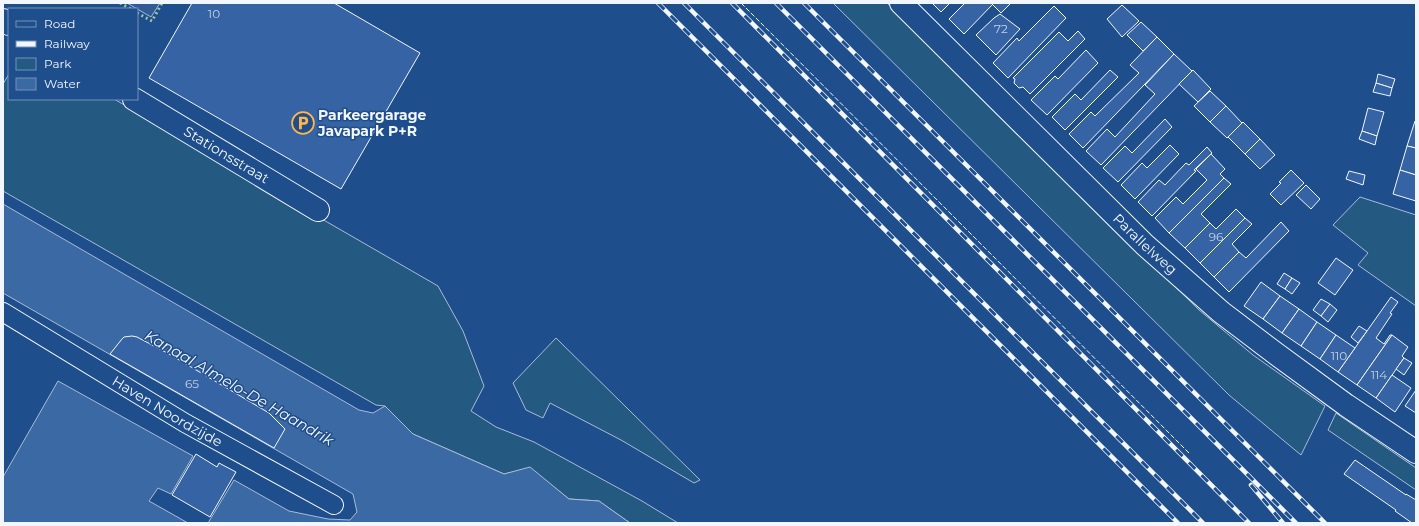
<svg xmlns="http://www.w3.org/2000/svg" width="1419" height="526" viewBox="0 0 1419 526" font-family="Montserrat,sans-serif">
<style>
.green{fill:#245a82;stroke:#a8bbd7}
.parking{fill:#305b95;stroke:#a8bbd7}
.water{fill:#3b69a3;stroke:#a8bbd7}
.building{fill:#3563a3;stroke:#f2f6ff}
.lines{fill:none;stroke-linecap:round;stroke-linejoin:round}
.pedestrian-casing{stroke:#f2f6ff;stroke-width:20}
.minor-casing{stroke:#f2f6ff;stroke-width:24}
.pedestrian{stroke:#1f4e8c;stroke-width:18}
.minor{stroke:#1f4e8c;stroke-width:22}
.rail-casing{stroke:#f2f6ff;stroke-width:4.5}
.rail{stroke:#1f4e8c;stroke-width:3;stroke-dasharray:9;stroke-linecap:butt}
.hedge{stroke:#97c8a6;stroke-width:3;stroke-dasharray:2 3;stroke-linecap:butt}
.fence{stroke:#f2f6ff;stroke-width:1;stroke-dasharray:5 2;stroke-linecap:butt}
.labels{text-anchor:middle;stroke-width:3;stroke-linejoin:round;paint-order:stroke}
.number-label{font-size:12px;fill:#c3d1e8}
.poi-label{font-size:14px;font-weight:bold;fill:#f2f6ff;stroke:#1f4e8c;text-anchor:start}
.street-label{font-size:14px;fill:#f2f6ff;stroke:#1f4e8c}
.water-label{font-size:15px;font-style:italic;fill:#f2f6ff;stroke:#1f4e8c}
</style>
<rect width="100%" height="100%" fill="#1f4e8c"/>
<!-- green -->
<g class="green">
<path d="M833,3H887L1199,310L1253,355L1325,406L1301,455L1229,395Z"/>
<path d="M9,74V99H114L438,286L463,331L484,386L471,411L496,427L534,442L642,501L678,523H630L599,501L569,499L530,468L504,474L413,434L385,406L376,405L3,191V84Z"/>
<path d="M1360,197L1416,215V306L1358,265L1368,253L1333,225Z"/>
<path d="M556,338L700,480L694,483L621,440L550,403L543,418L526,410L513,383Z"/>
<path d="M1336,413L1416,468V490L1328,430Z"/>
</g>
<!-- parking -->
<path class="parking" d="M127,3H160L151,17Z"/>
<!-- water -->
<g class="water">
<path d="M3,204L359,410L373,413L385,406L413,434L504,474L530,467L569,499L599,501L630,523H208L234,480L289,511L328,519L350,520L357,512L353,494L3,293Z"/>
<path d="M58,381L193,456L171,494L158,488L149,501L188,523H3V477Z"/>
</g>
<!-- building -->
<g class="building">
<path d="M192,3H334L420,53L341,189L149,78Z"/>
<path d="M932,3H950L941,12Z"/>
<path d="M965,3H994L964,34L949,19Z"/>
<path d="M994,3H1011L1001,13L992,4Z"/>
<path d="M1122,5L1139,21L1122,37L1107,19Z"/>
<path d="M1054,6L1066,18L1008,78L993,63L1017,38L1019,41Z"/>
<path d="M1000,14L1020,29L996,55L976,35L994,18Z"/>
<path d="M1141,22L1157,37L1143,51L1127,35Z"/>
<path d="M1078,31L1085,39L1030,94L1023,87L1019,88L1014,83L1015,79L1013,78L1059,32L1068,41Z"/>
<path d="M1157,37L1174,54L1083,148L1069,134L1091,112L1095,116L1139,73L1130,65Z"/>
<path d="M1086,50L1098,63L1047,115L1031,100L1055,76L1058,79Z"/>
<path d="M1174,54L1192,71L1101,165L1086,151L1107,129L1115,137L1155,94L1145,85Z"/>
<path d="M1110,70L1118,77L1065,130L1052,117L1075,94L1081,100Z"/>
<path d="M1193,70L1211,89L1198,102L1179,84Z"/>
<path d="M1378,74L1395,79L1392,88L1376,83Z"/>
<path d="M1376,83L1392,88L1390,96L1373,92Z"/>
<path d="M1210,91L1226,106L1210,122L1194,106Z"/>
<path d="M1226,106L1242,123L1227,138L1210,122Z"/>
<path d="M1368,108L1384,112L1377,136L1362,131Z"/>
<path d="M1165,119L1172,127L1118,182L1103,168L1125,146L1132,153Z"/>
<path d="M1415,121L1416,122V148L1407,146Z"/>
<path d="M1243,122L1260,139L1245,154L1228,137Z"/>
<path d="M1362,131L1377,136L1375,145L1359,139Z"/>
<path d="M1260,139L1275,155L1260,169L1245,154Z"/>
<path d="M1170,145L1179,154L1135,199L1121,185L1142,163L1147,168Z"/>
<path d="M1407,146L1416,148V175L1400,170Z"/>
<path d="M1207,147L1212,153L1194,170L1196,171L1152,216L1138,202L1159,180L1165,185L1186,163L1189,165Z"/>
<path d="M1211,154L1225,169L1220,174L1224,178L1169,233L1155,218L1176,197L1183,204L1207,180L1196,169Z"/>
<path d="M1291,170L1304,183L1281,205L1270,194L1281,183L1279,182Z"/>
<path d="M1400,170L1416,175V201L1393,194Z"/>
<path d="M1349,171L1365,175L1363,185L1346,179Z"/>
<path d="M1224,178L1231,184L1201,214L1210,223L1185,248L1169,233Z"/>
<path d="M1306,185L1320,199L1311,209L1296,195Z"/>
<path d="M1236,209L1245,218L1200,263L1185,248L1210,223L1216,229Z"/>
<path d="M1245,218L1252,224L1232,244L1239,252L1214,277L1200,263Z"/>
<path d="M1281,222L1289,231L1229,292L1214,277L1239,252L1246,258Z"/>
<path d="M1336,258L1353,270L1335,295L1318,283Z"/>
<path d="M1284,273L1292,278L1285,289L1277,284Z"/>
<path d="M1292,278L1300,283L1292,294L1285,289Z"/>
<path d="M1261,282L1280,296L1263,319L1244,306Z"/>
<path d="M1280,296L1299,309L1282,333L1263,319Z"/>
<path d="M1391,297L1398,302L1390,313L1392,314L1376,338L1384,344L1390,335H1392L1357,385L1338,372Z"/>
<path d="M1321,299L1330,304L1321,316L1313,310Z"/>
<path d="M1330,304L1337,310L1328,322L1321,316Z"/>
<path d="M1299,309L1317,322L1301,346L1282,333Z"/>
<path d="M1317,322L1336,335L1320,359L1301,346Z"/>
<path d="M1359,326L1367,331L1358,343L1351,337Z"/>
<path d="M1336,335L1355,348L1338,372L1320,359Z"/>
<path d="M1392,335L1408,347L1402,356L1404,358L1376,398L1357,385Z"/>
<path d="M132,336L137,337L169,354L269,413L285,429L274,448L110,354L122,339L124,337Z"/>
<path d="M1404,358L1412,363L1404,375L1396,369Z"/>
<path d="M1392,375L1411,388L1395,412L1376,398Z"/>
<path d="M1416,390V413L1405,406Z"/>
<path d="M196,454L217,467L219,463L236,472L210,517L172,495Z"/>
<path d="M1355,460L1406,495V494L1416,500V523H1412L1395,511L1396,510L1344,474Z"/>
</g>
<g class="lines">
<!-- pedestrian casing -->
<g class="pedestrian-casing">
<g id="pedestrian">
<path id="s1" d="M3,312L185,423L334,505"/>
</g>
</g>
<!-- minor casing -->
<g class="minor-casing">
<g id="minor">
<path id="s2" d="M901,3L1145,245L1221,312L1275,353L1346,405L1416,452"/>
<path d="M3,20L9,24"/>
<path id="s3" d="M134,99L318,210"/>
</g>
</g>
<!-- pedestrian -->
<use href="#pedestrian" class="pedestrian"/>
<!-- minor -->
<use href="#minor" class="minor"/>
<!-- rail casing -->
<g class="rail-casing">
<g id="rail">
<path d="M658,3L1178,523"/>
<path d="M684,3L1203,523"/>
<path d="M732,3L1249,523"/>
<path d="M776,3L1296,523"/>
<path d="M804,3L1325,523"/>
<path d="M1251,485L1283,523"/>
</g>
</g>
<!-- rail -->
<use href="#rail" class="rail"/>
<!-- hedge -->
<g class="hedge">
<path d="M120,3L131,9"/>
<path d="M137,13L152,21L162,3"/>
</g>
<!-- fence -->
<path class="fence" d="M741,3L1190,454"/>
</g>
<!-- icons -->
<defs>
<g id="parking-ring" transform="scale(1.15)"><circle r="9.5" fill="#1f4e8c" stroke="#ffb74d" stroke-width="1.5"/><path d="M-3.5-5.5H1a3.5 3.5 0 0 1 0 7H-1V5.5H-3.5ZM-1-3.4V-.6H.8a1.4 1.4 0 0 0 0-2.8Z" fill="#ffb74d"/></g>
</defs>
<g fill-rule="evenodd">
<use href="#parking-ring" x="303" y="123"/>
</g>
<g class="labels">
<!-- number labels -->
<g class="number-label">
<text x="214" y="18">10</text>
<text x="1001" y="33">72</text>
<text x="1216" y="241">96</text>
<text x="1339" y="360">110</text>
<text x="1379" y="379">114</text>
<text x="192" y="388">65</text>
</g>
<!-- poi labels -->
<g class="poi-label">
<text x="318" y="120">Parkeergarage<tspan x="318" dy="16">Javapark P+R</tspan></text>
</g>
<!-- street labels -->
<g class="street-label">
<text dy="5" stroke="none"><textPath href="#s3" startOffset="108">Stationsstraat</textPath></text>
<text dy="5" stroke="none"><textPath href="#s2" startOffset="343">Parallelweg</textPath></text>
<text dy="5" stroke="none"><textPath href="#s1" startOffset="192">Haven Noordzijde</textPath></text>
</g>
<!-- water labels -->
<g class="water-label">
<text transform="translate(239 388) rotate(30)" y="5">Kanaal Almelo-De Haandrik</text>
</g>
</g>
<!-- border -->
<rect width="1419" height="526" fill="none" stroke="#f2f6ff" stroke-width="8"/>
<!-- legend -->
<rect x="8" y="8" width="130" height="92" fill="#1f4e8c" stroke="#7391ba"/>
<rect x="16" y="21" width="20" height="6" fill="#1f4e8c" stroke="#7391ba"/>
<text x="44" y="28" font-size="12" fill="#f2f6ff">Road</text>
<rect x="16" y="41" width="20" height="6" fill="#f2f6ff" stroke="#7391ba"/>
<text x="44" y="48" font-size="12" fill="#f2f6ff">Railway</text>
<rect x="16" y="58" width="20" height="12" fill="#245a82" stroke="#7391ba"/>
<text x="44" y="68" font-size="12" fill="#f2f6ff">Park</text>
<rect x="16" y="78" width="20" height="12" fill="#3b69a3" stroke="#7391ba"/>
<text x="44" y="88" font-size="12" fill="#f2f6ff">Water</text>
</svg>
